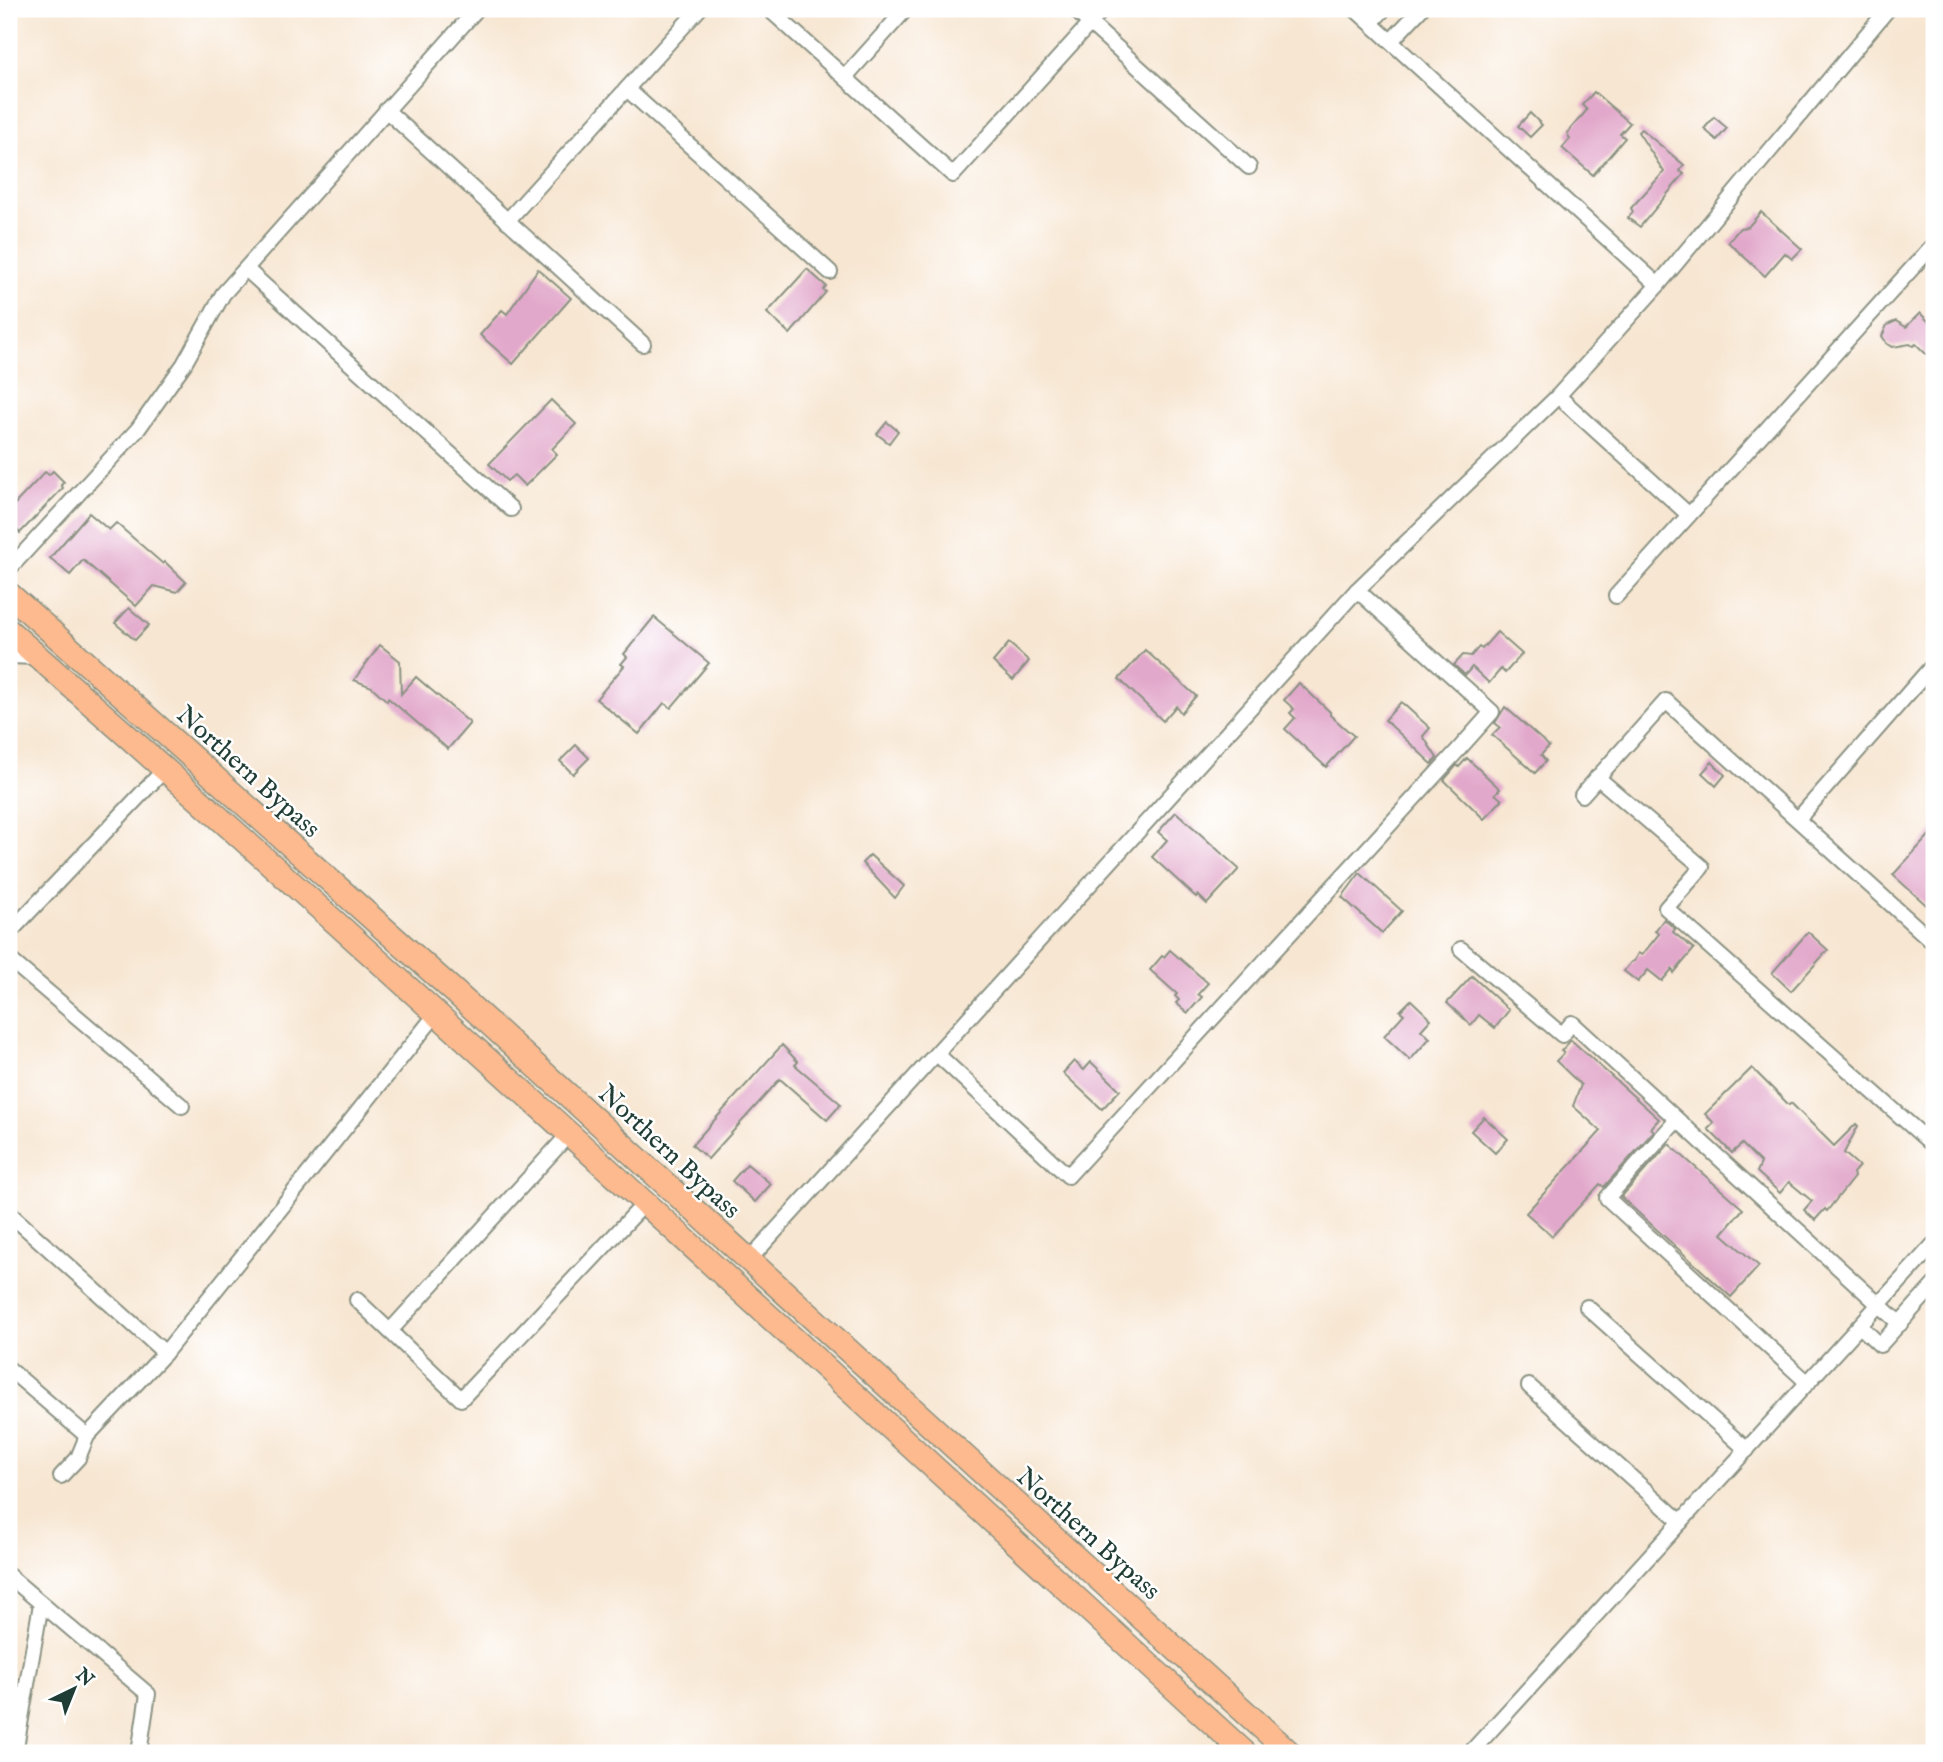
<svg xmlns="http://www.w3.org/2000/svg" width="1943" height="1762" viewBox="0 0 1943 1762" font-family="'IM FELL English',serif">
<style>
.building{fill:#e2a8cb}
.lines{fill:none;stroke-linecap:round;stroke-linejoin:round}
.street-casing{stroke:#8b9283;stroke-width:18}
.primary-casing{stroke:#8b9283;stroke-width:26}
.street{stroke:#fff;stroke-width:14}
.primary{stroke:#fcba8e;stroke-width:23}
.labels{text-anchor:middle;stroke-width:5;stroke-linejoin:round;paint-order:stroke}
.street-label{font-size:26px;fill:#1f3d34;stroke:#fff}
</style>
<rect width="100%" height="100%" fill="#fff"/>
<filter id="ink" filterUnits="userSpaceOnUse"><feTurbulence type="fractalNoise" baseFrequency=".0143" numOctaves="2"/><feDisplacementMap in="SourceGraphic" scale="14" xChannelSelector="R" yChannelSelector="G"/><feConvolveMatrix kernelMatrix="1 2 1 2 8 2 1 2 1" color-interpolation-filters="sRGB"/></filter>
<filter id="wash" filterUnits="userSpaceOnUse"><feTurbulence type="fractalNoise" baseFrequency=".00686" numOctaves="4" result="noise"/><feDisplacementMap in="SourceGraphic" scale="28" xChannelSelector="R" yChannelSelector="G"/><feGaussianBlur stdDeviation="1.57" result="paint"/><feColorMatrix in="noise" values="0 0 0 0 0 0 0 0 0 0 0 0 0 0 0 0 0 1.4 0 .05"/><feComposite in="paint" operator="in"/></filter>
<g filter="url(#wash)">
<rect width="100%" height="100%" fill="#f7e6d2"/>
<g id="blocks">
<!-- building -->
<g class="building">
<path d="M1594,92L1630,123L1620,134L1625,138L1593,175L1562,148L1570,139L1567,133L1587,110L1582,105Z"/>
<path d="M1530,113L1542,125L1530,137L1518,126Z"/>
<path d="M1714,117L1727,128L1717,140L1704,129Z"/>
<path d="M1641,129L1684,165L1680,171L1684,174L1640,227L1628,218L1633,212L1631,208L1664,172L1638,132Z"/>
<path d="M1761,212L1802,249L1792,259L1785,253L1765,276L1728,242L1740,228L1748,227Z"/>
<path d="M538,269L571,298L513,364L480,335L502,310L507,314Z"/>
<path d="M807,269L826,286L823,290L826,292L790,334L767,313Z"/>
<path d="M1920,313L1934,327V362L1916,344L1913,346L1910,344L1893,347L1887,344L1882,336L1887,325L1896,321L1906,327Z"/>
<path d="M551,400L576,424L552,449L557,454L525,486L514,475L507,481L489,464Z"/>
<path d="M887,422L898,431L889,443L877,434Z"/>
<path d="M53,471L64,482L61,485L63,488L20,533L9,522V510L45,472L49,475Z"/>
<path d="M89,513L109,530L116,523L163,564L165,562L186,582L177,592L154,586L136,606L83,560L70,575L50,558Z"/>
<path d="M129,608L149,625L135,640L115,623Z"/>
<path d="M654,617L709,663L671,708L664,703L639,734L596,699L624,666L621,664L627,657L624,654Z"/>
<path d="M1497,632L1522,654L1505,673L1501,669L1489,683L1472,667L1465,675L1454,665L1463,655L1471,656L1479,647L1482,649Z"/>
<path d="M1009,643L1029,661L1013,680L993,662Z"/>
<path d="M380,645L400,661L401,694L416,677L470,723L448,749L388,698L387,701L372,687L354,680Z"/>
<path d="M1145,650L1196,696L1181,713L1176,706L1163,721L1119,679Z"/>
<path d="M1299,683L1330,712V715L1354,736L1326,767L1285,729L1295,718L1290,713L1294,709L1284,700Z"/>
<path d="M1401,702L1430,728L1423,736L1437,758L1432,764L1385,720Z"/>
<path d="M1505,707L1549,746L1541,755L1546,761L1535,773L1492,735L1500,727L1495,723Z"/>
<path d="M576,745L589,758L573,774L560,761Z"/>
<path d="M1467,758L1500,789L1495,794L1502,800L1484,819L1444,780L1457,765L1459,767Z"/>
<path d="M1712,762L1725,775L1716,786L1702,773Z"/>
<path d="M1176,812L1239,869L1207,904L1198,895L1196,897L1152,857L1167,840L1158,832Z"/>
<path d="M1934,830V912L1893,875Z"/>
<path d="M870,855L904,886L895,898L862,863Z"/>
<path d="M1360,873L1402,911L1382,933L1342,897Z"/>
<path d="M1664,919L1675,929L1673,932L1694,949L1674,973L1672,969L1662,981L1648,970L1638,982L1624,971L1631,962L1634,961L1638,953L1642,955L1659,934L1655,931Z"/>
<path d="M1808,932L1828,950L1791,991L1772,973Z"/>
<path d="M1170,950L1208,983L1198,994L1202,997L1188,1013L1176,1003L1179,1000L1175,996L1177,994L1150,970L1162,956L1164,957Z"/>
<path d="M1472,976L1509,1010L1495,1028L1479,1015L1471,1025L1447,1003Z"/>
<path d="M1411,1000L1431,1019L1421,1030L1430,1038L1410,1060L1384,1036L1404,1014L1400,1011Z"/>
<path d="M1571,1040L1659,1119L1651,1128L1654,1131L1604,1187L1600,1184L1552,1236L1526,1213L1601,1131L1573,1106L1581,1085L1556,1061L1564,1053L1561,1051Z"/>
<path d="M782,1045L798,1062L795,1065L841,1104L827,1120L780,1079L708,1159L692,1145Z"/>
<path d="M1074,1061L1084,1070L1091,1062L1120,1090L1102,1109L1063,1073Z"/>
<path d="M1752,1068L1789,1105L1791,1103L1834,1146L1856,1124L1858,1126L1844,1153L1859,1166L1853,1173L1854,1177L1827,1211L1825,1209L1815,1220L1804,1210L1812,1201L1789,1182L1780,1193L1757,1172L1761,1163L1742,1144L1732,1153L1708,1129L1714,1123L1705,1114Z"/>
<path d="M1484,1117L1508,1139L1495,1153L1471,1131Z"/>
<path d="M1669,1144L1743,1209L1722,1234L1759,1266L1731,1297L1621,1197Z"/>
<path d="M747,1164L771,1184L755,1202L732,1181Z"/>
</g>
</g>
</g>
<g filter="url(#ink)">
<use href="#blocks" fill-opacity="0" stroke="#8b9283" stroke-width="2"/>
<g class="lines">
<!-- street casing -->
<g class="street-casing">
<g id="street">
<path d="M769,9L953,175L1103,9"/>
<path d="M1074,9L1249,167"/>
<path d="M1355,9L1658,285"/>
<path d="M1371,23L1384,9"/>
<path d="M1391,41L1421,9"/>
<path d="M845,77L906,9"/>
<path d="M627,89L830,272"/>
<path d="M386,110L643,344"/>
<path d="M507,221L699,9"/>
<path d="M246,269L511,509"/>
<path d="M1558,396L1689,515"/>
<path d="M9,569L138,429L184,364L223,294L477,9"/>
<path d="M1616,596L1934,244"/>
<path d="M9,656L36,657"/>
<path d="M1597,777L1702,867L1666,908L1934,1146"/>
<path d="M1582,795L1666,701L1934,943"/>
<path d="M1798,819L1934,664"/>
<path d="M9,933L165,769"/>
<path d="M1461,949L1562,1035L1572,1023L1900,1324"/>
<path d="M9,959L182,1106"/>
<path d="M937,1054L1068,1176L1459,749L1492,712L1357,590"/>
<path d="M1677,1120L1607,1198L1808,1383"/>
<path d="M9,1213L165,1353"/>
<path d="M748,1261L1357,590L1558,396L1658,285L1888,9"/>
<path d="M357,1300L461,1399L645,1203"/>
<path d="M1587,1307L1747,1450"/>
<path d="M1860,1326L1880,1345L1934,1285"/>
<path d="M390,1331L569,1134"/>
<path d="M9,1369L87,1436"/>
<path d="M1529,1386L1681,1522"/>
<path d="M61,1476L78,1458L87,1436L165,1353L437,1013"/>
<path d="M9,1576L148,1694L139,1753"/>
<path d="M15,1753L41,1604"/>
<path d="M1470,1753L1934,1244"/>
</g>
</g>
<!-- primary casing -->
<g class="primary-casing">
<g id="primary">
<path d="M9,594L456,993L1290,1753"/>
<path d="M9,631C426,999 835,1377 1245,1753"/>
</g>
</g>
<!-- street -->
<use href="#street" class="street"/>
<!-- primary -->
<use href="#primary" class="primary"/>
</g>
</g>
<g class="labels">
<!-- street labels -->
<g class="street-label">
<text transform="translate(249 771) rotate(42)" y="9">Northern Bypass</text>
<text transform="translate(670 1151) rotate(43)" y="9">Northern Bypass</text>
<text transform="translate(1089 1533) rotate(42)" y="9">Northern Bypass</text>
</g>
</g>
<!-- margin -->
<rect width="1943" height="1762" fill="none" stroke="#fff" stroke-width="35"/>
<!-- north arrow -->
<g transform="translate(74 1689) rotate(43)" stroke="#ffffff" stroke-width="5" paint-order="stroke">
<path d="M0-5L12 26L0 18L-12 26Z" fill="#1f3d34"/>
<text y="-10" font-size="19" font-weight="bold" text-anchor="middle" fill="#1f3d34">N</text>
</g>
</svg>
